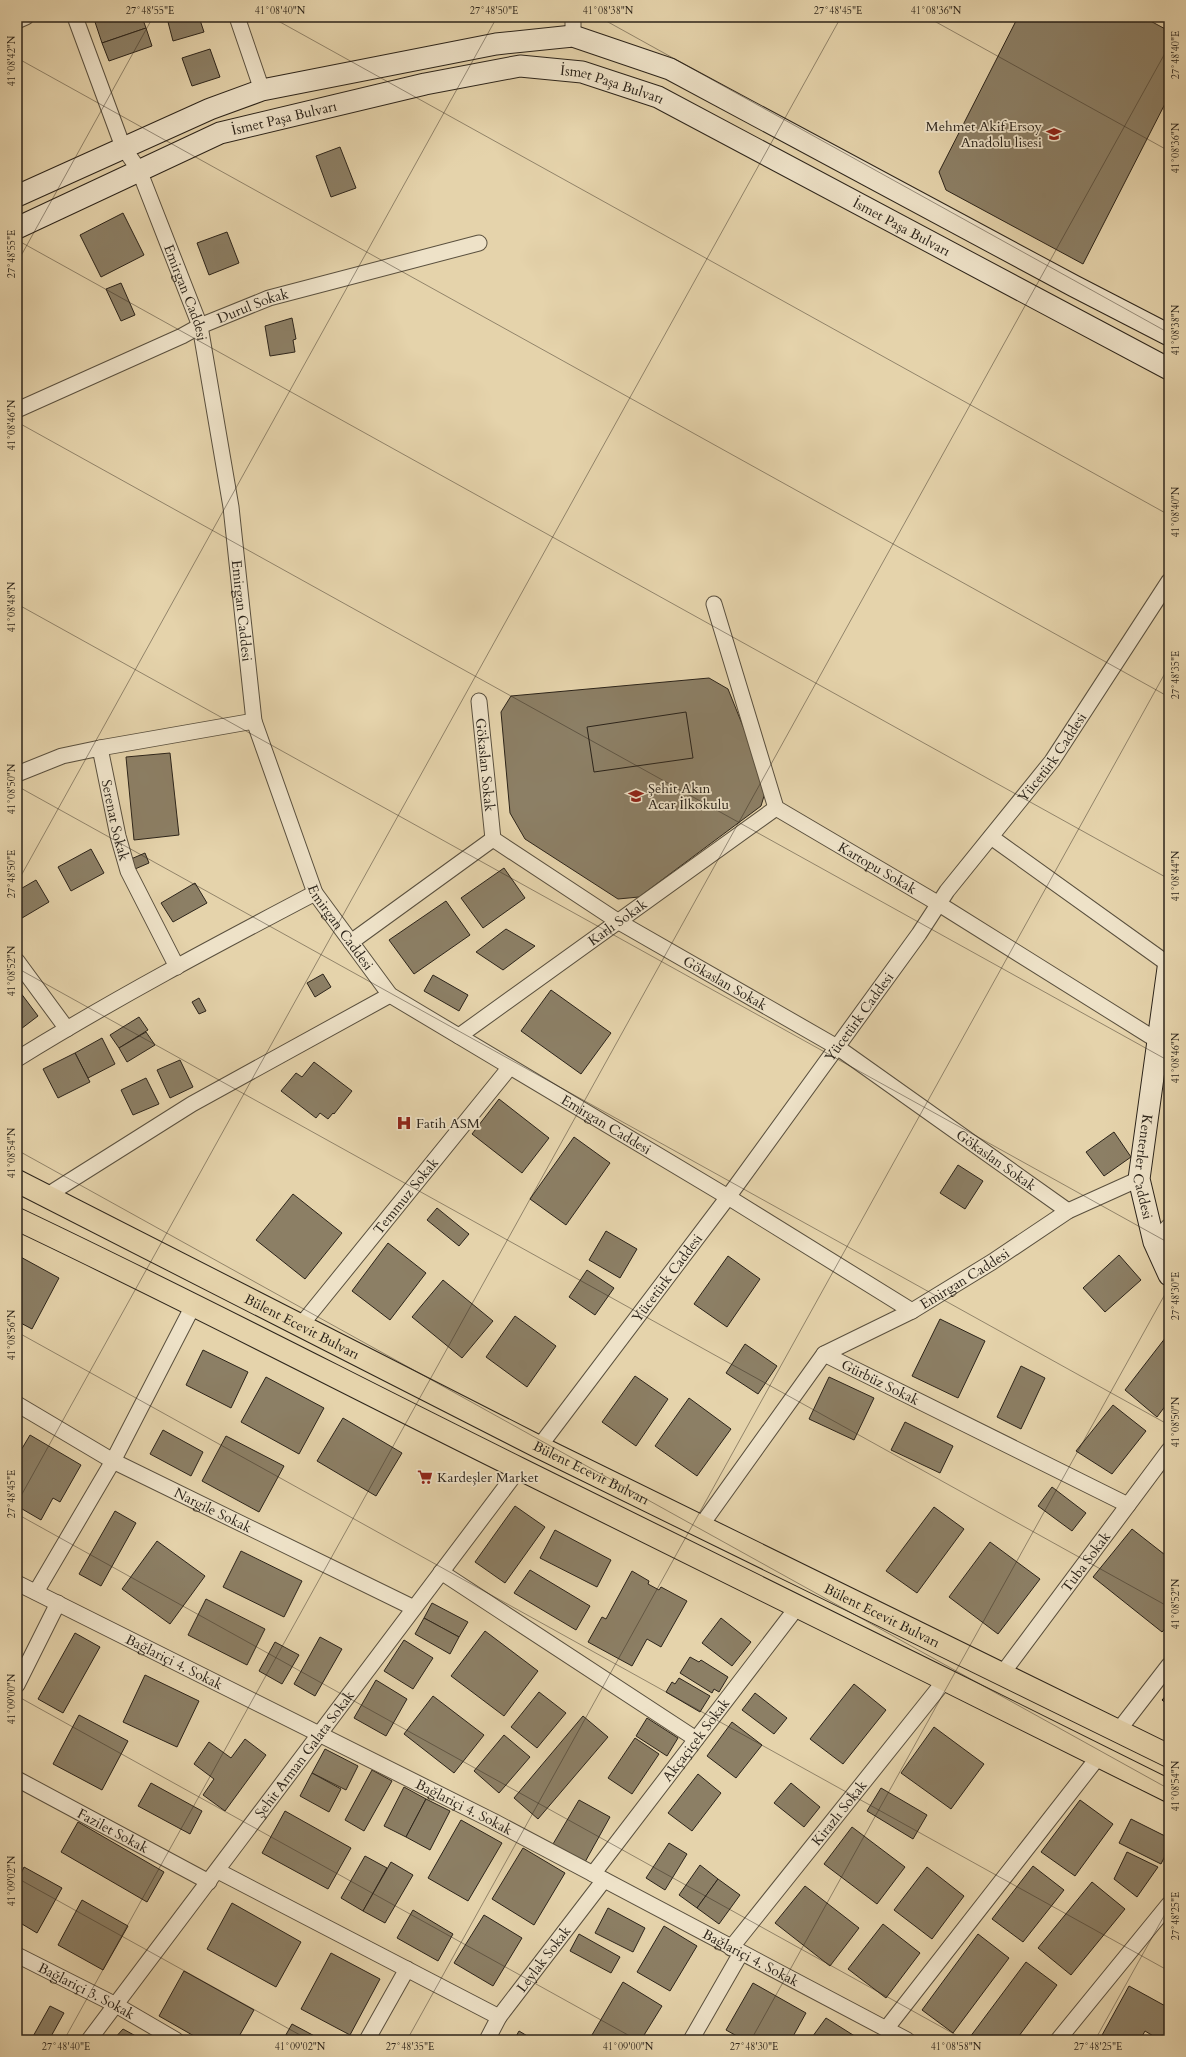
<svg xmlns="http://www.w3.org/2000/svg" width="1186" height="2057" viewBox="0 0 1186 2057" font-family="Cardo,serif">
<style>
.building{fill:#8c7f65;stroke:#2c241a}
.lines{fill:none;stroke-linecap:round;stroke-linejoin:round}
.street-casing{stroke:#5a503e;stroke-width:17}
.secondary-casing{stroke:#2c241a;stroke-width:23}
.primary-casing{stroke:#2c241a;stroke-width:24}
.street{stroke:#eee2c8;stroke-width:15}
.secondary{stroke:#eee2c8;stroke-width:21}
.primary{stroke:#e5d3ab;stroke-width:22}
.ticks{fill:none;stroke:#2c241a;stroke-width:1;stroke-opacity:0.45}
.labels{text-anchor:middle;stroke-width:3.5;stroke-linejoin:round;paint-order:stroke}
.street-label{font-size:14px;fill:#2c241a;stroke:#eee2c8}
.poi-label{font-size:14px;fill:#2c241a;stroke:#eee2c8;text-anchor:start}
.neatline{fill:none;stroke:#2c241a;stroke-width:1.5}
.ticks-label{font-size:10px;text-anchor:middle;fill:#2c241a}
</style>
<rect width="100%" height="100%" fill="#e5d3ab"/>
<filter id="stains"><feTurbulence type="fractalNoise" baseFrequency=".005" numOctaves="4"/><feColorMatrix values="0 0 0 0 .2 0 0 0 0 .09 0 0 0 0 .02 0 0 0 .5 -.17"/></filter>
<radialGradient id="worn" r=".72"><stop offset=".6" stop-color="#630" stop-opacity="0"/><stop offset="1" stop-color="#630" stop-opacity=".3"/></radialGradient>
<!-- building -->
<g class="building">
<path d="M99,17H142L146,28L102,43L94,19Z"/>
<path d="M183,17H199L204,32L173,41L168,22Z"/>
<path d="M1018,17H1143L1169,31V96L1083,264L946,190L939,172Z"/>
<path d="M146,28L152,46L109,61L102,43Z"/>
<path d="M210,49L220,77L192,86L182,58Z"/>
<path d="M340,147L356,188L331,197L316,156Z"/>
<path d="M123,213L144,255L101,277L80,235Z"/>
<path d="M227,232L239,263L209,275L197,243Z"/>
<path d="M121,283L135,315L121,321L106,289Z"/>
<path d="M292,318L296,339L293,340L295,352L270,356L265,326Z"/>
<path d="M709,678L728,689L767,786L761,806L639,897L618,899L525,839L510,813L501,712L511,696Z"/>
<path d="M686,712L693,758L594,772L587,727Z"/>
<path d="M170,753L179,835L134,840L126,757Z"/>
<path d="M91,849L104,873L71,891L58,867Z"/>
<path d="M145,853L149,863L135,869L131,859Z"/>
<path d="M504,868L525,898L483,928L461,898Z"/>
<path d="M36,880L49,902L17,921V891Z"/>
<path d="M195,883L207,903L173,922L161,903Z"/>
<path d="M446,901L470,935L414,974L389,940Z"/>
<path d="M506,929L535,946L503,970L476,952Z"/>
<path d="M323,974L331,987L315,997L307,983Z"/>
<path d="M433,975L468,995L459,1011L424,991Z"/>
<path d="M17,988L38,1016L17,1032Z"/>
<path d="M551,990L611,1033L581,1074L521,1031Z"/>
<path d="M199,998L206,1011L199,1014L192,1002Z"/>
<path d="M139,1017L148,1030L119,1048L110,1035Z"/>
<path d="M146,1032L155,1045L127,1062L119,1048Z"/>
<path d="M102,1038L115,1064L88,1078L75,1053Z"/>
<path d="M75,1053L90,1082L58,1098L43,1069Z"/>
<path d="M180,1060L193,1087L170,1098L157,1070Z"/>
<path d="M314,1062L352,1091L334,1114L333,1113L328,1119L320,1113L316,1118L281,1091L296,1073L302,1077Z"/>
<path d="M146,1078L159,1104L133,1115L121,1090Z"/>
<path d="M499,1099L549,1138L522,1173L472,1134Z"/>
<path d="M1114,1132L1131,1157L1104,1176L1086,1152Z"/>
<path d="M574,1137L610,1163L566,1225L530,1199Z"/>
<path d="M958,1165L983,1181L965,1209L940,1193Z"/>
<path d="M293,1194L342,1233L305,1279L256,1240Z"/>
<path d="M437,1208L469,1234L459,1246L427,1220Z"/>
<path d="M606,1231L637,1249L620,1278L589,1260Z"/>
<path d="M388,1243L426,1273L390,1320L352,1291Z"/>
<path d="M17,1255L59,1278L32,1329L17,1321Z"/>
<path d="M1119,1255L1141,1280L1105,1312L1083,1288Z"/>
<path d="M728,1256L760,1279L727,1327L694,1304Z"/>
<path d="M587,1270L614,1288L595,1315L569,1297Z"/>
<path d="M443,1280L493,1321L462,1358L412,1317Z"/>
<path d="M515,1316L556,1346L527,1387L486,1357Z"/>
<path d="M940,1319L985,1341L958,1398L912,1376Z"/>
<path d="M1166,1337L1169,1342V1401L1157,1417L1125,1390Z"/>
<path d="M745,1344L777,1366L758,1394L726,1373Z"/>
<path d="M203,1350L248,1372L231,1408L186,1385Z"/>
<path d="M1021,1366L1045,1378L1021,1429L997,1417Z"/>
<path d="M635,1376L668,1399L636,1446L602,1422Z"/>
<path d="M266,1377L324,1408L299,1454L241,1422Z"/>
<path d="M829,1377L874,1398L854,1440L809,1419Z"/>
<path d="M689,1398L731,1429L697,1476L655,1446Z"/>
<path d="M1113,1405L1146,1431L1112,1474L1076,1451Z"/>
<path d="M343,1418L402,1453L376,1496L317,1461Z"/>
<path d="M905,1422L953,1446L940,1473L891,1450Z"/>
<path d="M163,1430L203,1452L191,1476L150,1454Z"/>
<path d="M30,1435L81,1465L60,1502L53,1498L41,1520L17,1506V1457Z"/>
<path d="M226,1436L284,1466L259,1512L202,1481Z"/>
<path d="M1052,1487L1086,1513L1072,1531L1038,1506Z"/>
<path d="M515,1506L545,1527L505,1583L475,1562Z"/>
<path d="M934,1507L964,1529L917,1593L886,1571Z"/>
<path d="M115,1511L136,1523L101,1586L79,1574Z"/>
<path d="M1132,1529L1169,1558V1624L1162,1632L1093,1577Z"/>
<path d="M555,1530L611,1560L597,1587L540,1558Z"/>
<path d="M157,1541L205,1576L170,1624L122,1589Z"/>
<path d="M990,1542L1040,1579L998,1634L949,1597Z"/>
<path d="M241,1551L302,1581L284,1617L223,1587Z"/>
<path d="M530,1570L590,1606L576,1630L514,1593Z"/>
<path d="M632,1571L649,1581L648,1584L659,1590L661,1587L687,1601L661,1647L647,1639L632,1666L588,1642L602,1617L606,1619Z"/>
<path d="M206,1599L265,1629L247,1665L188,1635Z"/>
<path d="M432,1603L468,1622L459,1637L424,1618Z"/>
<path d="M424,1618L459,1637L450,1654L415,1634Z"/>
<path d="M721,1618L751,1642L732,1666L702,1643Z"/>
<path d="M485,1631L538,1671L504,1716L451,1676Z"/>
<path d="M75,1633L100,1647L63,1713L38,1699Z"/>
<path d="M320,1637L342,1649L315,1696L294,1684Z"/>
<path d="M404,1640L433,1658L413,1689L384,1671Z"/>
<path d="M275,1642L299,1655L282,1684L259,1671Z"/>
<path d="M690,1657L699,1662L701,1660L728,1677L719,1692L714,1689L712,1693L680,1673Z"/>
<path d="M145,1675L199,1701L177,1747L123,1722Z"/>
<path d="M679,1678L710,1696L700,1712L666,1692L672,1682L675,1684Z"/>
<path d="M376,1680L407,1699L386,1736L354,1718Z"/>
<path d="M854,1684L886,1710L843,1764L810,1739Z"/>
<path d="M539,1692L566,1713L537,1748L511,1727Z"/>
<path d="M1169,1692V1706L1162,1700Z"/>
<path d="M755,1693L787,1718L774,1734L742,1710Z"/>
<path d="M433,1696L484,1735L454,1773L404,1734Z"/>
<path d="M79,1715L128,1741L102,1790L53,1764Z"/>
<path d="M583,1716L608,1737L538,1819L514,1798Z"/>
<path d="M647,1718L678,1738L667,1756L636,1736Z"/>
<path d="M732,1722L762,1745L736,1778L707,1756Z"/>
<path d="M934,1727L984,1764L951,1809L901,1773Z"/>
<path d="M504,1735L530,1757L499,1793L474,1771Z"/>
<path d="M635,1738L659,1754L632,1794L608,1778Z"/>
<path d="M245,1739L266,1755L225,1811L203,1795L214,1779L194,1764L209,1742L231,1758Z"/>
<path d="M325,1749L358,1766L346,1790L312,1773Z"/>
<path d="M372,1770L392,1781L364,1831L345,1820Z"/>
<path d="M312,1773L341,1789L329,1812L300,1796Z"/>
<path d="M698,1774L721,1793L692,1831L668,1813Z"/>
<path d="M151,1783L202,1811L190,1834L138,1806Z"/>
<path d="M791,1783L820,1807L804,1827L774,1803Z"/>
<path d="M404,1787L426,1799L406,1837L384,1826Z"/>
<path d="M881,1788L927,1815L913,1839L867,1811Z"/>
<path d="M426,1799L450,1811L430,1850L406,1837Z"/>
<path d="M579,1800L610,1817L585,1862L553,1844Z"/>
<path d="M1080,1800L1113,1824L1075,1876L1041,1852Z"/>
<path d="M285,1811L351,1848L328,1889L262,1853Z"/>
<path d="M1131,1819L1169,1838V1848L1161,1864L1119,1843Z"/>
<path d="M461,1820L502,1843L468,1901L428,1878Z"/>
<path d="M78,1822L164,1872L147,1902L61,1852Z"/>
<path d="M852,1827L905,1867L877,1904L824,1864Z"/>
<path d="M669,1843L687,1854L665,1890L646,1878Z"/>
<path d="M523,1848L565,1873L534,1925L492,1899Z"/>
<path d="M1127,1852L1158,1867L1137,1897L1114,1879Z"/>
<path d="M365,1856L387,1868L363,1911L341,1898Z"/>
<path d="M391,1862L413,1875L385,1923L363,1911Z"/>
<path d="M700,1865L718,1879L697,1908L679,1895Z"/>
<path d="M1033,1866L1064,1890L1023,1942L992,1919Z"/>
<path d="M24,1867L62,1888L37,1933L17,1921V1881Z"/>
<path d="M927,1867L964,1896L932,1939L894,1910Z"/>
<path d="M718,1879L740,1895L719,1924L697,1908Z"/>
<path d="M1092,1882L1125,1909L1071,1975L1038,1948Z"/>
<path d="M805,1886L859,1928L830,1966L775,1923Z"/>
<path d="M82,1900L128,1926L103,1970L58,1945Z"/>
<path d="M232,1903L301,1942L276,1987L207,1949Z"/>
<path d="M608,1908L645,1928L633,1952L595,1933Z"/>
<path d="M413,1910L453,1934L438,1961L397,1938Z"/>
<path d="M484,1915L522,1938L493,1986L454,1963Z"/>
<path d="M883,1924L920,1953L886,1998L848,1969Z"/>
<path d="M664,1926L697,1946L670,1991L637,1972Z"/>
<path d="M579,1934L620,1957L611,1973L570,1951Z"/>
<path d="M978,1934L1009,1958L953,2033L922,2010Z"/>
<path d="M331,1953L380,1979L350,2035L301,2009Z"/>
<path d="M1026,1962L1057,1985L1016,2040H974L970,2037Z"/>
<path d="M184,1971L254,2010L237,2040H201L159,2016Z"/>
<path d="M623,1982L662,2006L641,2040H589Z"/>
<path d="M753,1983L806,2013L791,2040H744L726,2030Z"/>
<path d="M1129,1986L1169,2008V2040H1160L1145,2031L1140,2040H1106L1101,2037Z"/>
<path d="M50,2006L64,2013L49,2040H31Z"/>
<path d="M826,2018L861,2040H810Z"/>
<path d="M292,2024L322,2040H283Z"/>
<path d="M123,2029L143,2040H113Z"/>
<path d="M519,2031L534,2040H514Z"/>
</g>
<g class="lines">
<!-- street casing -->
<g class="street-casing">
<g id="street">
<path id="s1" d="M75,17L123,147L139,170L200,326L231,507L254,721L315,893L390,995L728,1197L912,1311L992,1262L1068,1211L1139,1179"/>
<path d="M237,17L262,90"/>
<path d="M17,21L26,17"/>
<path d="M573,36V17"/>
<path id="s2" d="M17,410L182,336L200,326L269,298L479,243"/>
<path id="s3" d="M714,604L776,808L939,904L1158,1041"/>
<path id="s4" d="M479,701L493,839L619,922L837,1047L1068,1211"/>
<path d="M100,748L254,721"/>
<path id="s5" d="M17,774L62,756L100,748L118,836L128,871L177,967"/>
<path d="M991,837L1168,964"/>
<path d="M351,942L493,839"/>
<path d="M17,961L67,1029"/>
<path id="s6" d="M459,1036L776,808"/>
<path d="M17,1059C114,999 214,946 315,893"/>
<path d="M46,1196L192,1104L390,995"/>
<path d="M1154,1242L1169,1226"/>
<path id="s7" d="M301,1325L510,1067"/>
<path d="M824,1354L912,1311"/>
<path id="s8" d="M17,1404L113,1461L414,1608"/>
<path id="s9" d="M539,1447L728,1197L919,934L947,891L1052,761L1169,581"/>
<path id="s10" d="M700,1527L824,1354L1128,1505"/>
<path d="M441,1572L696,1739"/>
<path id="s11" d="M17,1583L493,1821L907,2040"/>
<path d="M36,1592L113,1461L194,1304"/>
<path id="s12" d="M1002,1674L1169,1450"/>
<path d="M17,1685L58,1603"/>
<path d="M1118,1731L1169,1665"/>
<path id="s13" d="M17,1779L209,1882"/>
<path d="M218,1871L499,2017"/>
<path id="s14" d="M593,1874L798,1606"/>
<path id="s15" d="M731,1948L946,1679"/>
<path id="s16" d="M17,1955L116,2005L176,2040"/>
<path d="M886,2029L1099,1756"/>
<path id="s17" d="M89,2040L519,1469"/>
<path d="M367,2040L407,1969"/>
<path id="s18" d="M487,2040L499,2017L604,1880"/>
<path d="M691,2040L741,1953"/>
<path d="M1058,2040L1169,1904"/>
</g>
</g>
<!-- secondary casing -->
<g class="secondary-casing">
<g id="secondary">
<path d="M17,196L210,109L262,90L496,44L573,36L670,69L1074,286L1169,335"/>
<path id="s19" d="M17,228L220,133L425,84L520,66L582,72L658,97L1169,369"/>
<path id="s20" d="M1169,961L1139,1179L1154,1242L1169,1275"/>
</g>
</g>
<!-- primary casing -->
<g class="primary-casing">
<g id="primary">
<path id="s21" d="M17,1181L539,1447L1169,1756"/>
<path d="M17,1219C186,1299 352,1386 520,1469C737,1577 953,1683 1169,1791"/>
</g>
</g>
<!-- street -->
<use href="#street" class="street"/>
<!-- secondary -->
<use href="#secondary" class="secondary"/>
<!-- primary -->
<use href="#primary" class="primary"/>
</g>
<!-- ticks -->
<path class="ticks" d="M271,17L1169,515M599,17L1169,333M927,17L1169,151M17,58L1169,697M17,240L1169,879M17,263L153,17M17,422L1169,1061M17,604L1169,1243M17,786L1169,1425M17,883L497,17M17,968L1169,1607M17,1150L1169,1789M17,1332L1169,1971M17,1503L841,17M17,1514L965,2040M17,1696L637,2040M17,1878L309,2040M64,2040L1169,46M407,2040L1169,666M751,2040L1169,1287M1095,2040L1169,1907"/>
<!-- icons -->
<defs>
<g id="school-bare" transform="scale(1.2)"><path d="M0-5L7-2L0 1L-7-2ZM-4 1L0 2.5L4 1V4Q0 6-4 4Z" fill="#8f2418" stroke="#eee2c8" stroke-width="2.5" paint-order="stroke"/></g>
<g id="hospital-bare" transform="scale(1.2)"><path d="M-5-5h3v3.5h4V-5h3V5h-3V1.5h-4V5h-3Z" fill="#8f2418" stroke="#eee2c8" stroke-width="2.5" paint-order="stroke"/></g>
<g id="supermarket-bare" transform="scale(1.2)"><path d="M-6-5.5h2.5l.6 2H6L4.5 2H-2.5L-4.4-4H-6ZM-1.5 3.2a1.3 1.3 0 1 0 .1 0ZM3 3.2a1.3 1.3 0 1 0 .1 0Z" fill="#8f2418" stroke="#eee2c8" stroke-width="2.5" paint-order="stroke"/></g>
</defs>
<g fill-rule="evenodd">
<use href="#school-bare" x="1054" y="134"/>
<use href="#school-bare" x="636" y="796"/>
<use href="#hospital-bare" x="404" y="1123"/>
<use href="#supermarket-bare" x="425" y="1477"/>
</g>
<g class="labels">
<!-- street labels -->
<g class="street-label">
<text dy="5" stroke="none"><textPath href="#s19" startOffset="626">İsmet Paşa Bulvarı</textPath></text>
<text dy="5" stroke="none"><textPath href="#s19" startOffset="290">İsmet Paşa Bulvarı</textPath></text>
<text dy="5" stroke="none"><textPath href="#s19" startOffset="950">İsmet Paşa Bulvarı</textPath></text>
<text dy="5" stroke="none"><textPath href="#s1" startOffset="298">Emirgan Caddesi</textPath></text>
<text dy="5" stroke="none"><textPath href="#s2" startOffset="258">Durul Sokak</textPath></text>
<text dy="5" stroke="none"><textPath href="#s1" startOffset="622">Emirgan Caddesi</textPath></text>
<text dy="5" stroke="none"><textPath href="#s9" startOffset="860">Yücetürk Caddesi</textPath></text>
<text dy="5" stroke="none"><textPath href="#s4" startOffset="64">Gökaslan Sokak</textPath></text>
<text dy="5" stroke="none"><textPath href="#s5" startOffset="161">Serenat Sokak</textPath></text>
<text dy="5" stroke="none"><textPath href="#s3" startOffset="331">Kartopu Sokak</textPath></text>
<text dy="5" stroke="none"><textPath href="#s6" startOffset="195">Karlı Sokak</textPath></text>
<text dy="5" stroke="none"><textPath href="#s1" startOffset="958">Emirgan Caddesi</textPath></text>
<text dy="5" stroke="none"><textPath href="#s4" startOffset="412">Gökaslan Sokak</textPath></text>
<text dy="5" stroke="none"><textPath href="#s9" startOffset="536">Yücetürk Caddesi</textPath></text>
<text dy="5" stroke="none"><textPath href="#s1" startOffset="1294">Emirgan Caddesi</textPath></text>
<text dy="5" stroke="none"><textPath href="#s4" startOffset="736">Gökaslan Sokak</textPath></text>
<text dy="5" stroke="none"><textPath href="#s20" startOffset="208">Kenterler Caddesi</textPath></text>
<text dy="5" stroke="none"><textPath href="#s7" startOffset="166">Temmuz Sokak</textPath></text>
<text dy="5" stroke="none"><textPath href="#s9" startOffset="212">Yücetürk Caddesi</textPath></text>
<text dy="5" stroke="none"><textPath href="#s1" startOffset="1714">Emirgan Caddesi</textPath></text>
<text dy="5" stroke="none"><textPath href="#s21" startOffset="320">Bülent Ecevit Bulvarı</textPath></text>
<text dy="5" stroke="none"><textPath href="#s10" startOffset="276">Gürbüz Sokak</textPath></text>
<text dy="5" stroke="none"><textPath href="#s21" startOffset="644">Bülent Ecevit Bulvarı</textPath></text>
<text dy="5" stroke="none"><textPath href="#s8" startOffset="223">Nargile Sokak</textPath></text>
<text dy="5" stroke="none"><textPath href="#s12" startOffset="140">Tuba Sokak</textPath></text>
<text dy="5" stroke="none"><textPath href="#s21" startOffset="968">Bülent Ecevit Bulvarı</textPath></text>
<text dy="5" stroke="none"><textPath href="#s11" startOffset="176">Bağlariçi 4. Sokak</textPath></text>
<text dy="5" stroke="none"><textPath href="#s14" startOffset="169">Akçaçiçek Sokak</textPath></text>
<text dy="5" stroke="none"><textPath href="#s17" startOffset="358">Şehit Arman Galata Sokak</textPath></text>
<text dy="5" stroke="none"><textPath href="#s11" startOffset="500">Bağlariçi 4. Sokak</textPath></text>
<text dy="5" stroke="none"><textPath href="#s15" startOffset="173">Kirazlı Sokak</textPath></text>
<text dy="5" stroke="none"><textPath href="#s13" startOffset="109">Fazilet Sokak</textPath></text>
<text dy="5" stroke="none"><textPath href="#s11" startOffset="824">Bağlariçi 4. Sokak</textPath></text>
<text dy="5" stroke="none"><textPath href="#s18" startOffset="99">Leylak Sokak</textPath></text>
<text dy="5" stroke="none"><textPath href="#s16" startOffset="78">Bağlariçi 3. Sokak</textPath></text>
</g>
<!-- poi labels -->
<g class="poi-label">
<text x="1042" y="131" text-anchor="end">Mehmet Akif Ersoy<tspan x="1042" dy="16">Anadolu lisesi</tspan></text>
<text x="648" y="793">Şehit Akın<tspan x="648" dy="16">Acar İlkokulu</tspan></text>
<text x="416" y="1128">Fatih ASM</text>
<text x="437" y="1482">Kardeşler Market</text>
</g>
</g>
<!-- margin -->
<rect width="1186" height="2057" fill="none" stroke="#e5d3ab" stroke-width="44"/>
<rect x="22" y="22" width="1142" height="2013" class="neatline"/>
<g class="ticks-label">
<text x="150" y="14">27°48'55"E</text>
<text x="280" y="14">41°08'40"N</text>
<text x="494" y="14">27°48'50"E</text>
<text x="608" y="14">41°08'38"N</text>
<text x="838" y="14">27°48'45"E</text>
<text x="936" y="14">41°08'36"N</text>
<text transform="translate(1175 55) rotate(-90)" y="4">27°48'40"E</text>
<text transform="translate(11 61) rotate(-90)" y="4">41°08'42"N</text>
<text transform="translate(1175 148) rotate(-90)" y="4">41°08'36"N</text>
<text transform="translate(11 254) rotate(-90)" y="4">27°48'55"E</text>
<text transform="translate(1175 330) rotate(-90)" y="4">41°08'38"N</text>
<text transform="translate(11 425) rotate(-90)" y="4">41°08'46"N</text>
<text transform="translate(1175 512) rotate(-90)" y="4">41°08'40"N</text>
<text transform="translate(11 607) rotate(-90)" y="4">41°08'48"N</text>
<text transform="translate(1175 675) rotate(-90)" y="4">27°48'35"E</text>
<text transform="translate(11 789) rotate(-90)" y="4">41°08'50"N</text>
<text transform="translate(11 874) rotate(-90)" y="4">27°48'50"E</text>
<text transform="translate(1175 876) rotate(-90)" y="4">41°08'44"N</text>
<text transform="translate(11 971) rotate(-90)" y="4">41°08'52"N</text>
<text transform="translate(1175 1058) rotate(-90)" y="4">41°08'46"N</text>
<text transform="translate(11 1153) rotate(-90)" y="4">41°08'54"N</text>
<text transform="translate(1175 1296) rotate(-90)" y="4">27°48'30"E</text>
<text transform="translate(11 1335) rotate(-90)" y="4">41°08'56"N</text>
<text transform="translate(1175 1422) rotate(-90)" y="4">41°08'50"N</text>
<text transform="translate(11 1494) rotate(-90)" y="4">27°48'45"E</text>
<text transform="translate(1175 1604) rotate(-90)" y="4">41°08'52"N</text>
<text transform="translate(11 1699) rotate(-90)" y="4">41°09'00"N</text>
<text transform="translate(1175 1786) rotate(-90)" y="4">41°08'54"N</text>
<text transform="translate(11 1881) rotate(-90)" y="4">41°09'02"N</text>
<text transform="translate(1175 1916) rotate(-90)" y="4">27°48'25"E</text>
<text x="66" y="2050">27°48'40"E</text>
<text x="300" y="2050">41°09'02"N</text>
<text x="410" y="2050">27°48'35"E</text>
<text x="628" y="2050">41°09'00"N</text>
<text x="754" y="2050">27°48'30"E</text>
<text x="956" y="2050">41°08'58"N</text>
<text x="1098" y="2050">27°48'25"E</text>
</g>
<rect width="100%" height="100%" filter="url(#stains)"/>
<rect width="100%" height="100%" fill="url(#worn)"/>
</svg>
